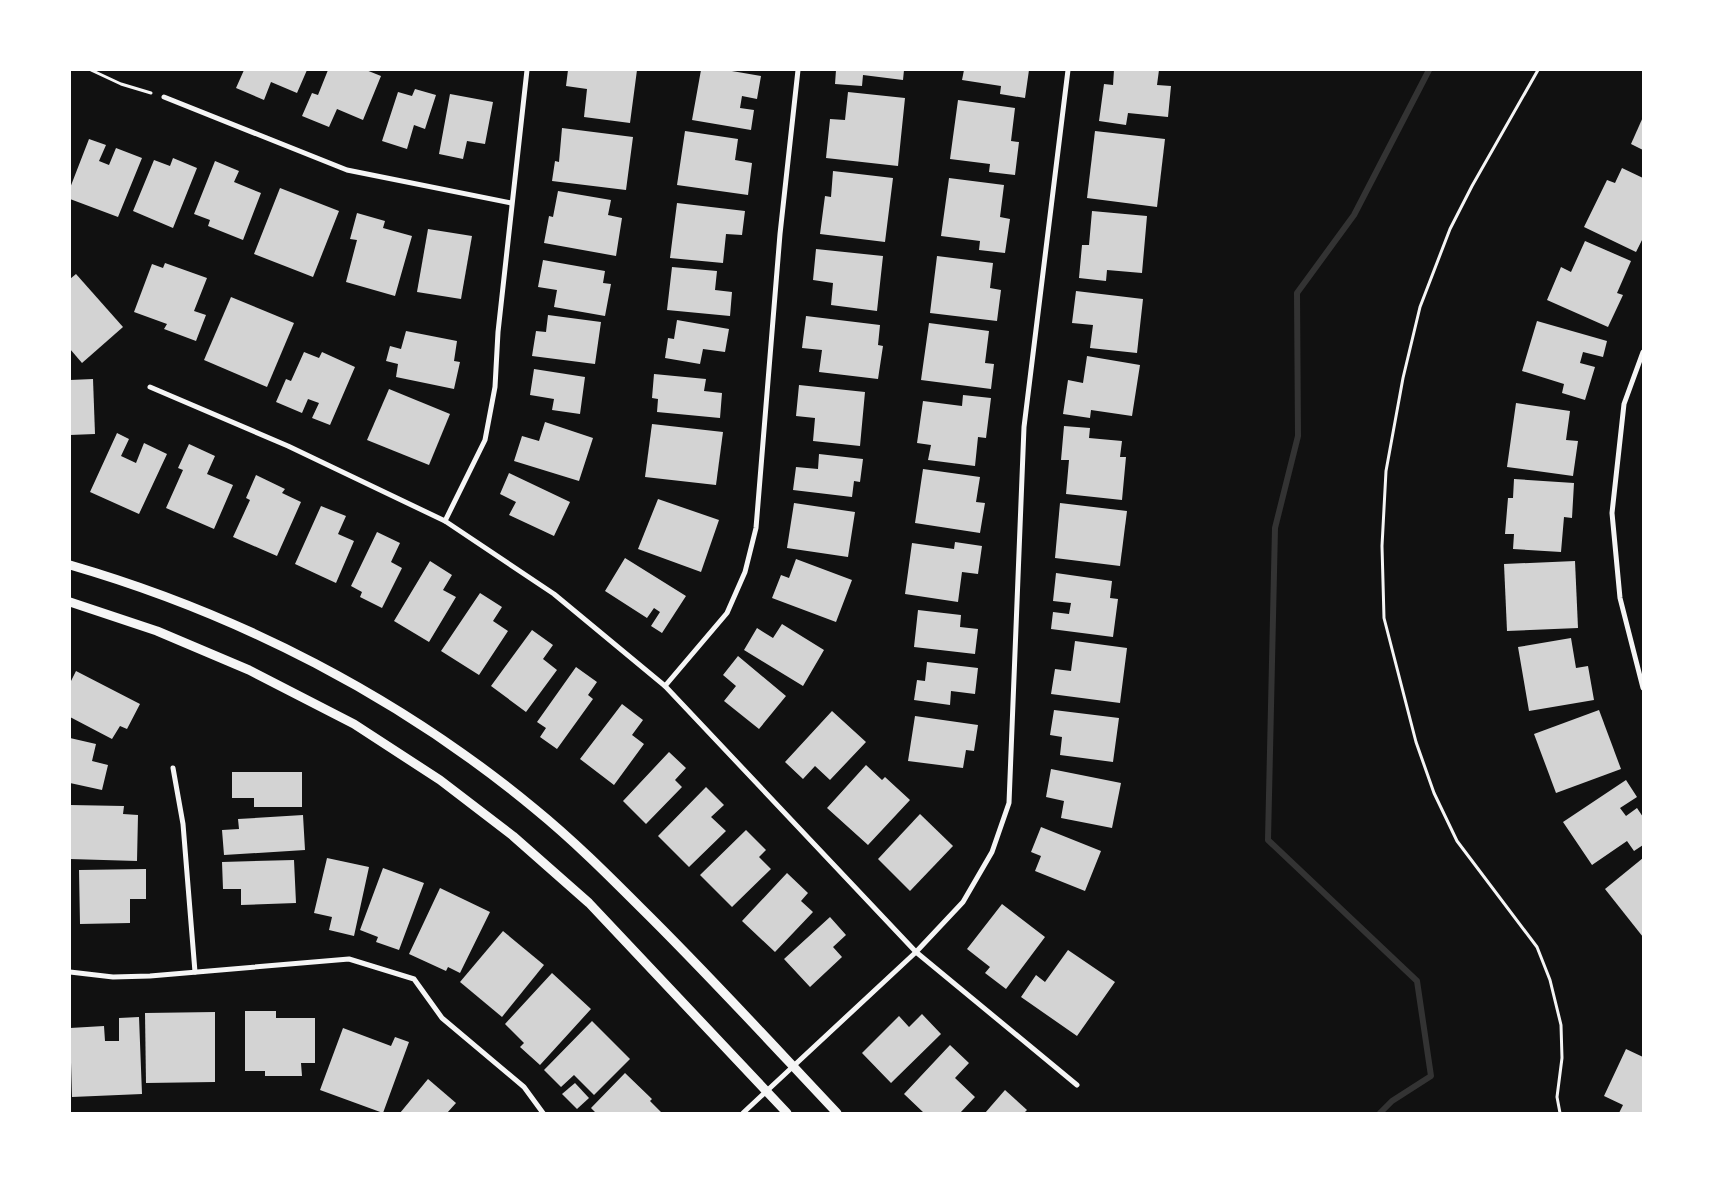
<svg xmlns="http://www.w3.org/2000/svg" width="1713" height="1183" viewBox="0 0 1713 1183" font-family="'Roboto Condensed',sans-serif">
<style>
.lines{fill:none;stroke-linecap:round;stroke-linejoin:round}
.stream{stroke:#333;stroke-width:6}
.building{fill:#d3d3d3}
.path{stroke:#f5f5f5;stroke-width:3}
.minor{stroke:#f5f5f5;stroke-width:5}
.tertiary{stroke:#f5f5f5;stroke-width:9}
</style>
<rect width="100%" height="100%" fill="#111"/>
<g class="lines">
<!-- stream -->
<path class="stream" d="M1380,1113L1392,1101L1431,1076L1417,981L1268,840L1275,528L1298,436L1297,293L1354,215L1429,70"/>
</g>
<!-- building -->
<g class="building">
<path d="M244,70H307L297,93L271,82L264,100L236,88Z"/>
<path d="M328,70H366L381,76L363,120L337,109L329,127L302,116L312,93L318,95Z"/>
<path d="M568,70H637L630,123L584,117L587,89L566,86Z"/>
<path d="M701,70H726L761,76L757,99L742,96L740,108L754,110L751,130L692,120Z"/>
<path d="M836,70H904L903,80L863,75L862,86L835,84Z"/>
<path d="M964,70H1029L1025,98L1000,94L1001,86L962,80Z"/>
<path d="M1114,70H1159L1157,85L1171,86L1168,117L1128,113L1126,125L1099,121L1104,84L1113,85Z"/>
<path d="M415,89L436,95L425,129L414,125L407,149L382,141L398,92L412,96Z"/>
<path d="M848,92L905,98L898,166L826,158L830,119L845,120Z"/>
<path d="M450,94L493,102L485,144L467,141L463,159L439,154Z"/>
<path d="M958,100L1015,108L1011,141L1019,142L1015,175L989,172L990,164L950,159Z"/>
<path d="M1643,117V150L1631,144Z"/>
<path d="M562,128L633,137L626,190L552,181L555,161L559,162Z"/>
<path d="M685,131L738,139L735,160L752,163L748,195L677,185Z"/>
<path d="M1095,131L1165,139L1157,207L1087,198Z"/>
<path d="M89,139L106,145L99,161L109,165L116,148L142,158L118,217L70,199V188Z"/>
<path d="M173,158L197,168L173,228L133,211L154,160L170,166Z"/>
<path d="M215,161L239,171L234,182L261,193L243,240L208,226L210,220L194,214Z"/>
<path d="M1622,168L1643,178V238L1636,252L1584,227L1607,180L1615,183Z"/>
<path d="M833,171L893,178L885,242L820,234L825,196L831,197Z"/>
<path d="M949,178L1004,185L1000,217L1010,219L1005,253L979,250L980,241L941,236Z"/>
<path d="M280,188L339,211L313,277L254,254Z"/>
<path d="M558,191L611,200L608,215L622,218L616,256L544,243L549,216L553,217Z"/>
<path d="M677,203L745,211L742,235L726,234L723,263L670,258Z"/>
<path d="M1092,211L1147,216L1142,273L1107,270L1106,281L1079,278L1082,245H1089Z"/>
<path d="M357,213L385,221L383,228L412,236L395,296L346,282L357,240L350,239Z"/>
<path d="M428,229L472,236L461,299L417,292Z"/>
<path d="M1585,241L1631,261L1617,293L1623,295L1608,327L1547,300L1561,267L1571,272Z"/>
<path d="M816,249L883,256L877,311L831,305L833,283L813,280Z"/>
<path d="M937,256L993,263L990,288L1001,290L997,321L930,313Z"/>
<path d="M543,260L605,271L603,283L611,284L605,316L554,307L557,290L538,287Z"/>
<path d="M165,263L207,278L194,311L206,315L196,341L164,329L167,324L134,312L152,264L163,268Z"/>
<path d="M672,267L717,271L715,290L732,292L730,316L667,310Z"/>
<path d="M76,274L123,327L82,363L70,349V279Z"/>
<path d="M1076,291L1143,299L1137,353L1090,348L1093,325L1072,323Z"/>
<path d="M231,297L294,323L267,387L204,360Z"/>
<path d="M548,315L601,322L595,364L532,356L536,331L546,332Z"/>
<path d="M806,316L880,325L878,345L883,346L878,379L819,372L822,350L802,348Z"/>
<path d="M677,320L729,329L725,352L703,349L700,364L665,358L668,338L674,339Z"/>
<path d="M1537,321L1607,341L1603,357L1583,352L1580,363L1595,367L1585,400L1562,393L1564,384L1522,371Z"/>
<path d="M929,323L989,331L985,363L994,364L991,389L921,380Z"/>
<path d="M406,331L457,341L454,361L460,362L454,389L396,377L398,364L386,361L390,346L401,349Z"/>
<path d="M304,352L319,358L322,352L355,367L330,425L312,418L319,403L308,399L302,413L276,402L286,379L291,381Z"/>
<path d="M1087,356L1140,365L1132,416L1091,410L1090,418L1063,414L1068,380L1083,383Z"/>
<path d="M534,369L585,377L580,414L552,410L554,399L530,395Z"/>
<path d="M654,374L706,379L704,391L722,393L720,418L657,412L658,399L652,398Z"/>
<path d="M93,379L95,434L70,435V380Z"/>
<path d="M799,385L865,392L860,446L813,441L815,418L796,416Z"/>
<path d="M389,389L450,414L429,465L367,440Z"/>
<path d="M963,395L991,398L986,438L978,437L975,466L928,460L931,445L917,443L923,401L962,406Z"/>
<path d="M1516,403L1570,411L1566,440L1578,441L1573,476L1507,467Z"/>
<path d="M545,422L593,438L579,481L514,461L522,436L539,441Z"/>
<path d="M652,424L723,432L716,485L645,477Z"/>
<path d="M1064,426L1090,428L1089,438L1122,441L1120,457H1126L1122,500L1066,494L1069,460H1061Z"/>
<path d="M117,433L129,439L121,456L136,463L144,443L167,454L139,514L90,492Z"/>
<path d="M189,444L215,456L207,474L233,485L214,529L166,508L183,470L178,468Z"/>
<path d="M819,454L863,459L860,482L854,481L852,497L793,490L796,467L818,469Z"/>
<path d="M923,469L980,477L976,502L985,503L980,533L915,523Z"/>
<path d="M509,473L570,502L554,536L509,515L516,502L500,494Z"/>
<path d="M256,475L285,489L282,493L301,502L277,556L233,537L250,500L246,498Z"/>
<path d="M1514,479L1574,483L1572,518L1564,517L1561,552L1513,549L1514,534H1505L1508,498H1513Z"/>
<path d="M658,499L719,520L701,572L638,549Z"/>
<path d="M794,503L855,512L848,557L787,548Z"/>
<path d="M1060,503L1127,511L1120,566L1055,558Z"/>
<path d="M321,506L346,516L338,534L354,541L336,583L295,564Z"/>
<path d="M377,532L400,543L391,562L402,568L382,608L360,597L362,592L351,586Z"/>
<path d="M955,542L982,546L978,574L962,572L958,602L905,594L912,543L954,549Z"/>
<path d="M625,558L686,596L662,633L651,626L660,612L654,608L647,618L605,591Z"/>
<path d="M796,559L852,580L836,622L772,598L781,575L789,578Z"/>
<path d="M430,561L452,575L443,590L456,597L429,642L394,621Z"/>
<path d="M1575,561L1578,628L1507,631L1504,564Z"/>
<path d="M1056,573L1112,581L1110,598L1118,599L1113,637L1051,629L1053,612L1069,614L1071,603L1053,601Z"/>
<path d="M480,593L502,607L493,621L508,631L479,675L441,651Z"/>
<path d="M918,610L961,615L960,627L978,629L975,654L914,647Z"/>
<path d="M782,624L824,650L803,686L744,650L757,628L773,638Z"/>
<path d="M532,630L553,645L543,659L557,670L526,712L491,686Z"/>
<path d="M1571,638L1576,668L1588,666L1594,700L1529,711L1518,647Z"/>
<path d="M1075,641L1127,648L1120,703L1051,694L1055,669L1071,671Z"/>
<path d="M738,656L786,696L759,729L724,701L736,686L723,675Z"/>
<path d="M927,662L978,668L975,694L951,691L950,705L914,700L917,680L925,681Z"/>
<path d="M576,667L597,682L588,695L593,699L557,749L540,737L546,728L537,722Z"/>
<path d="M76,671L140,704L127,729L120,726L112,739L70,717V683Z"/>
<path d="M622,704L643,720L632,735L644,744L614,785L580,759Z"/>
<path d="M1054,710L1119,718L1113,762L1060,755L1062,737L1050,735Z"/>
<path d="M1599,710L1621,769L1556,793L1534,734Z"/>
<path d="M832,711L866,742L830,780L815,766L803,779L785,762Z"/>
<path d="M915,716L978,725L974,751L966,750L963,768L908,761Z"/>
<path d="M70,738L96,744L92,761L108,765L102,790L70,783Z"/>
<path d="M669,752L686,768L675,780L682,787L646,824L623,801Z"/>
<path d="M866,765L882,780L885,777L910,800L868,845L827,808Z"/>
<path d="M1051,769L1121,783L1112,828L1061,818L1064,801L1046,797Z"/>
<path d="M232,772H302V807H254V798H232Z"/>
<path d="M1626,780L1637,797L1620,808L1626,816L1637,808L1643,817V845L1634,851L1627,841L1592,865L1563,822Z"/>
<path d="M706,787L724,805L711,817L726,831L689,867L658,836Z"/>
<path d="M70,805L124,806L123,814L138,815L137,861L70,859Z"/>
<path d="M920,814L953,846L910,891L878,859Z"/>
<path d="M303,815L305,850L224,855L222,830L239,829L238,819Z"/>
<path d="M1041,827L1101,851L1085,891L1035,871L1041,856L1031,852Z"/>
<path d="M746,830L766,850L759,857L771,869L732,907L700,875Z"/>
<path d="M327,858L369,867L354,936L329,930L332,917L314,913Z"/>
<path d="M1643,858V937L1605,889Z"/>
<path d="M294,860L296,903L241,905V889H223L222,862Z"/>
<path d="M383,868L424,883L399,950L376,942L378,937L360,930Z"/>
<path d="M146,869V899H130V923L80,924L79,870Z"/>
<path d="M787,873L808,893L801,901L813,912L775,952L742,921Z"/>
<path d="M440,888L490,912L460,973L448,967L446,971L409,954Z"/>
<path d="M1002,904L1045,937L1006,989L985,973L990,967L967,949Z"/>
<path d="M830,917L846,935L833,947L842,957L810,987L784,959Z"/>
<path d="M503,931L544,965L502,1017L460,982Z"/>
<path d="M1068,950L1115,982L1077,1036L1021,997L1036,975L1045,982Z"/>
<path d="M552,973L591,1009L540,1065L520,1047L524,1043L505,1024Z"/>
<path d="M245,1011H276V1018H315V1063H301L302,1076H265V1071H245Z"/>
<path d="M215,1012V1082L146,1083L145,1013Z"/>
<path d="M922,1014L941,1034L891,1083L862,1053L899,1016L909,1027Z"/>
<path d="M139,1017L142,1094L72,1097L70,1028L104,1026L105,1041H119V1018Z"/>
<path d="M592,1021L630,1059L594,1095L574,1075L561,1087L544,1070Z"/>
<path d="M343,1028L391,1046L395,1037L409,1042L383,1113L320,1090Z"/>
<path d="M950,1045L969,1063L955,1078L975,1097L960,1113H924L904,1094Z"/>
<path d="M1626,1049L1643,1057V1113H1619L1623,1105L1604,1096Z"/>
<path d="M625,1073L652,1099L650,1101L662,1113H596L591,1108Z"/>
<path d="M428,1079L456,1103L447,1113H400Z"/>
<path d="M575,1083L589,1098L577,1109L562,1094Z"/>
<path d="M1005,1090L1027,1110L1024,1113H985Z"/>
</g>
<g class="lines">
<!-- path -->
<g class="path">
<path d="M91,70L121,84L151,93"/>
<path d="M1538,70L1472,186L1450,229L1420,307L1403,378L1386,471L1382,546L1384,618L1416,742L1434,793L1457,841L1537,947L1550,980L1561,1025L1562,1058L1557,1097L1560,1113"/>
</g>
<!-- minor -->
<g class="minor">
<path d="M164,97L347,170L511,203"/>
<path d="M1643,352L1624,404L1612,513L1620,598L1643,688"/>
<path d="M150,387L288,446L445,521L554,594L665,686L916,952L1077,1085"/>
<path d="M445,521L485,440L495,387L498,332L527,70"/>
<path d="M665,686L727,613L745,572L756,528L780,234L798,70"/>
<path d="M173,768L183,824L195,972"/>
<path d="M70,972L113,977L150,976L349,959L414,979L442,1018L524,1087L543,1113"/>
<path d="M743,1113L916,952L963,902L992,852L1009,803L1024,427L1068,70"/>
</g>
<!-- tertiary -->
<g class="tertiary">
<path d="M70,565C239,614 400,697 535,809C573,840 607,874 641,908C708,974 772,1044 837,1113"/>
<path d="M70,602L157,631L249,670L354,724L440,780L513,836L589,903L787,1113"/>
</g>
</g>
<!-- border -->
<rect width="1713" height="1183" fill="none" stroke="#ffffff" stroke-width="142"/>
</svg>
